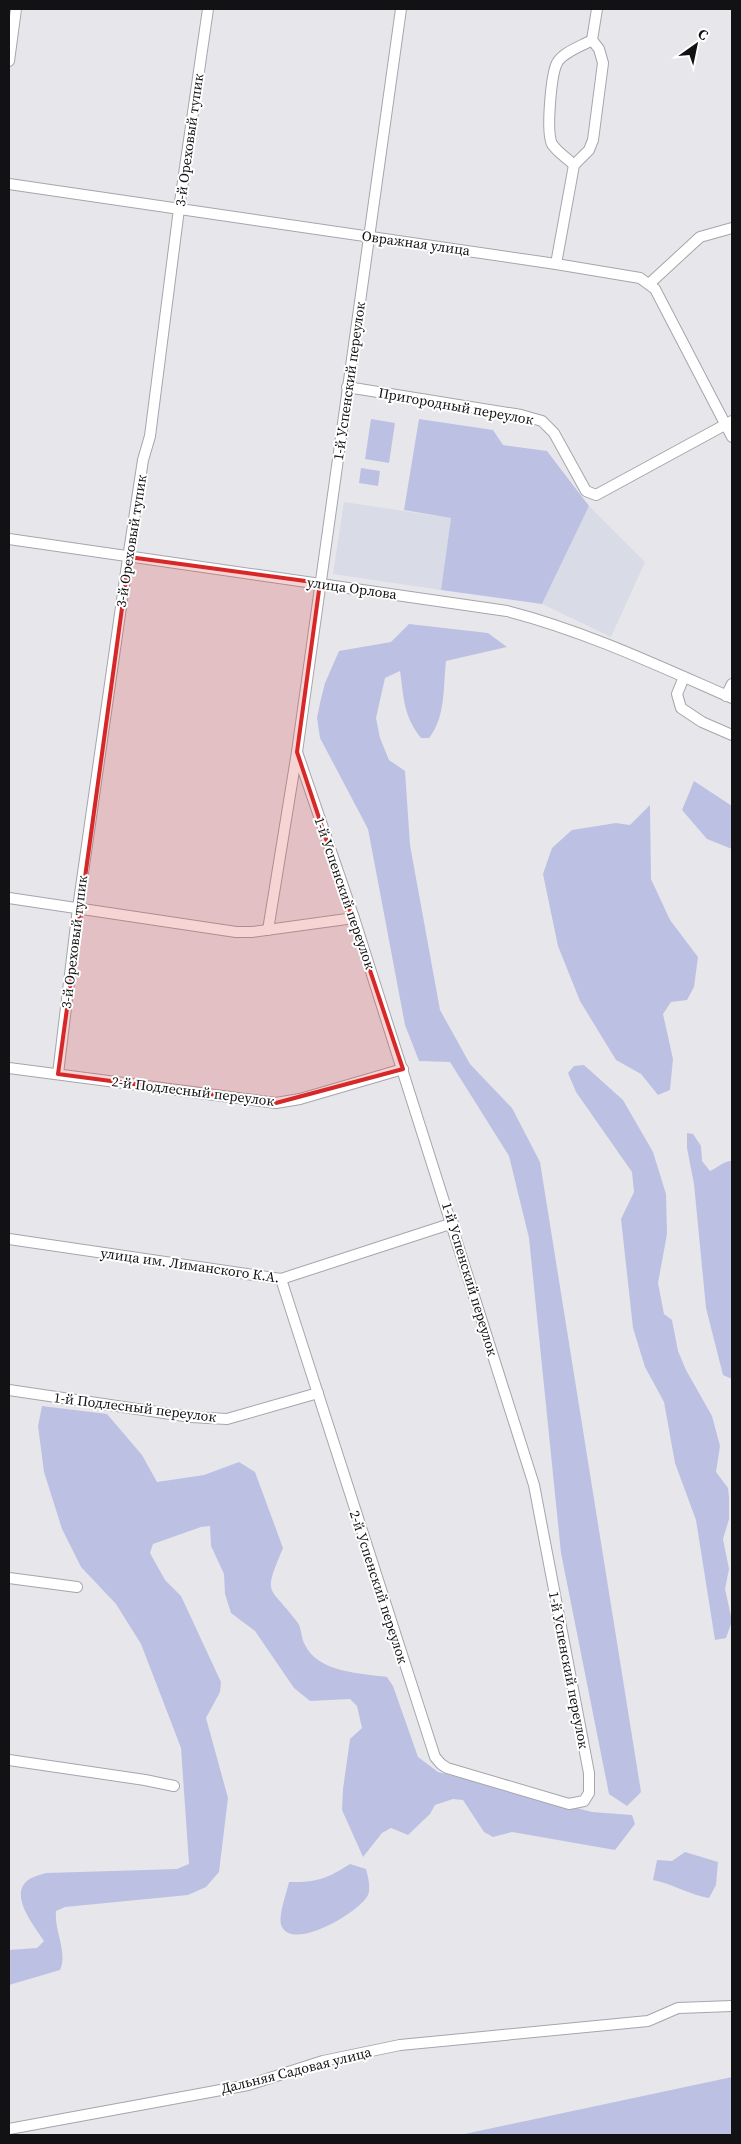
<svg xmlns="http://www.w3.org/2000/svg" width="741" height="2144" viewBox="0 0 741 2144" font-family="'Source Serif 4',serif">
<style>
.built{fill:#d9dbe6}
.green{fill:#bcc1e4}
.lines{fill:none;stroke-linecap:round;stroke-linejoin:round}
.street-casing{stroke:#a5a6aa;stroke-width:12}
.street{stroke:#fff;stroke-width:10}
.marked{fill:#d62828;fill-opacity:0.2;stroke:#d62828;stroke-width:4;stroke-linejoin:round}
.labels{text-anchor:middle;stroke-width:4;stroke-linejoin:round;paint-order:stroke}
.street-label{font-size:14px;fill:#121214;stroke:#fff}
</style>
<rect width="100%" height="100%" fill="#e7e7eb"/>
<!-- built -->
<g class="built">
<path d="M344,502L451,518L441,590L333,574Z"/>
<path d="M589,506L645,562L611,637L542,604Z"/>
</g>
<!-- green -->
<g class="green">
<path d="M371,419L395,423L389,463L365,459Z"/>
<path d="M419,419L493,430L503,445L547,451L589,506L542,604L441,590L451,518L404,510Z"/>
<path d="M361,468L380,471L378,486L359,483Z"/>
<path d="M409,624L488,633L507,647L446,661C443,687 446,717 429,738H421C403,715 404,698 400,671L385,678L376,718L380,738L389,760L405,771L410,845L440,1010L470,1064L512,1108L540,1162L641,1792L627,1806L609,1794L561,1553L529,1238L509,1156L450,1062L419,1061L405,1025L368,829L320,738L317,718L320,703L325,683L339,651L391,642Z"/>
<path d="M694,781L732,806V849L707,839L682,810Z"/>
<path d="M650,805L651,879L670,920L698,957L694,987L687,1000L671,1002L663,1014L673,1059L670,1090L658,1095L641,1074L616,1060L580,1001L558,946L543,874L552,848L572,830L616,823L630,825Z"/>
<path d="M584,1065L623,1100L653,1152L666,1194L667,1234L658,1283L664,1314L672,1320L678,1351L686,1370L712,1416L720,1446L716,1472L728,1488L729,1498V1519L723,1539L729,1569L725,1589L732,1621L726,1638L715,1640L696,1520L675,1463L664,1402L645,1367L633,1328L621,1219L634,1192L632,1172L576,1092L568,1073L574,1066Z"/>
<path d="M687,1133L693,1134L701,1146L702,1161L710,1171C717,1168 724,1161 731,1161L732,1157V1379L723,1375L706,1308L694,1184L687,1148Z"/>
<path d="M42,1406L107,1414L142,1455L157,1482L204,1475L239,1462L255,1472L283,1548C262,1598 269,1584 298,1623C302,1630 301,1638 305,1645C319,1673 360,1673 387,1677L393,1686L418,1757L438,1772L592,1812L632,1815L635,1824L615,1850L512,1832L493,1837L484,1832L463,1800L453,1799L435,1805L430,1814L408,1835L391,1828L382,1833L363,1857L342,1810L343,1789L350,1739L362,1728L357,1706L350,1699L310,1701L294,1688L255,1631L231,1613L225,1594L224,1574L211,1546L210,1526L201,1527L153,1544L150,1553L165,1580L181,1596L221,1682L220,1692L206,1718L228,1798L219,1872L206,1887L188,1895L65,1907L56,1911C54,1931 68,1952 60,1970L9,1985V1950L37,1948L44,1941C35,1927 9,1896 27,1881C31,1877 40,1875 46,1873L177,1869L189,1864L181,1748L141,1644L116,1604L81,1567L62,1529L44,1472L38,1426Z"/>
<path d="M685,1852L718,1862L716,1885L709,1898C690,1895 673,1884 653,1880L657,1860L672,1861Z"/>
<path d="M350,1864L366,1869C368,1876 371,1888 368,1895C360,1912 294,1951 282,1927C277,1918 287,1892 289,1882C316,1883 328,1878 350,1864Z"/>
<path d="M732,2077V2135H460Z"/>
</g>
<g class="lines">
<!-- street casing -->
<g class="street-casing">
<g id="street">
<path d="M9,61L16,9"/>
<path d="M574,165C567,158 557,152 552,144C546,132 551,75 557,63C563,52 582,46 592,40"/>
<path d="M9,184L556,264L640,278L655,289L732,437"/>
<path d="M556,264L574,165L589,150L593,140L603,63L599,49L592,40L597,9"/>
<path d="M649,284L700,237L732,228"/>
<path d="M347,387L521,415L542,421L554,433L586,491L596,495L732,421"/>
<path d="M9,539L507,611C585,631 659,666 732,698"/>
<path d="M684,677L677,694L681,708L702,722L732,735"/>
<path d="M726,696L732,684"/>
<path d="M9,898L236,932H252L354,918"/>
<path d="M268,930L297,752L401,9"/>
<path d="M9,1068L276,1103L300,1099L403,1069"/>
<path d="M58,1074L78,908L127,565L143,460L150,436L179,209L208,9"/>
<path d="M9,1239L281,1279L453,1223"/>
<path d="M281,1279L435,1757L441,1764L447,1768L569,1804L584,1801L589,1793V1773L534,1485L354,918L297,752"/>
<path d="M9,1390L191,1417L227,1419L318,1393"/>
<path d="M9,1578L77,1587"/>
<path d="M9,1760L145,1780L174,1786"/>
<path d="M9,2129L248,2085L323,2061L400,2045L648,2021L678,2008L732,2006"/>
</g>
</g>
<!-- street -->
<use href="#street" class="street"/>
</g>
<!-- marked area -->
<path class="marked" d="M129,557L320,583L297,752L403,1069L276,1103L58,1074Z"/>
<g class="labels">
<!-- street labels -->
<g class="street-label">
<text transform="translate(189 140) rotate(-82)" y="5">3-й Ореховый тупик</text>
<text transform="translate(416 243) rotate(8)" y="5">Овражная улица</text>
<text transform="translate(349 381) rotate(-82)" y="5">1-й Успенский переулок</text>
<text transform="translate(456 406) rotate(10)" y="5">Пригородный переулок</text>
<text transform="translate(131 541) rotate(-81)" y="5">3-й Ореховый тупик</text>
<text transform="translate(352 588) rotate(8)" y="5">улица Орлова</text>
<text transform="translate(345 893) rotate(71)" y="5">1-й Успенский переулок</text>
<text transform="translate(74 942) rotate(-83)" y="5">3-й Ореховый тупик</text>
<text transform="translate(193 1091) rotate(7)" y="5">2-й Подлесный переулок</text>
<text transform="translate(190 1265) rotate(8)" y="5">улица им. Лиманского К.А.</text>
<text transform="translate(470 1279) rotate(73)" y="5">1-й Успенский переулок</text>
<text transform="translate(135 1407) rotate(7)" y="5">1-й Подлесный переулок</text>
<text transform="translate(379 1587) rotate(72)" y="5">2-й Успенский переулок</text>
<text transform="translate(569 1670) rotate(79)" y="5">1-й Успенский переулок</text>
<text transform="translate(296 2070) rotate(-14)" y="5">Дальняя Садовая улица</text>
</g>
</g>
<!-- border -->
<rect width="741" height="2144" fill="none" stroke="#121214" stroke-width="20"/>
<!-- north arrow -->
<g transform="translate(696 45) rotate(33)" stroke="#ffffff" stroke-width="4" paint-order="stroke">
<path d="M0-4L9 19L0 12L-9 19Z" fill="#121214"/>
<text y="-8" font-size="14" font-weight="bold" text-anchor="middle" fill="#121214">С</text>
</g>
</svg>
